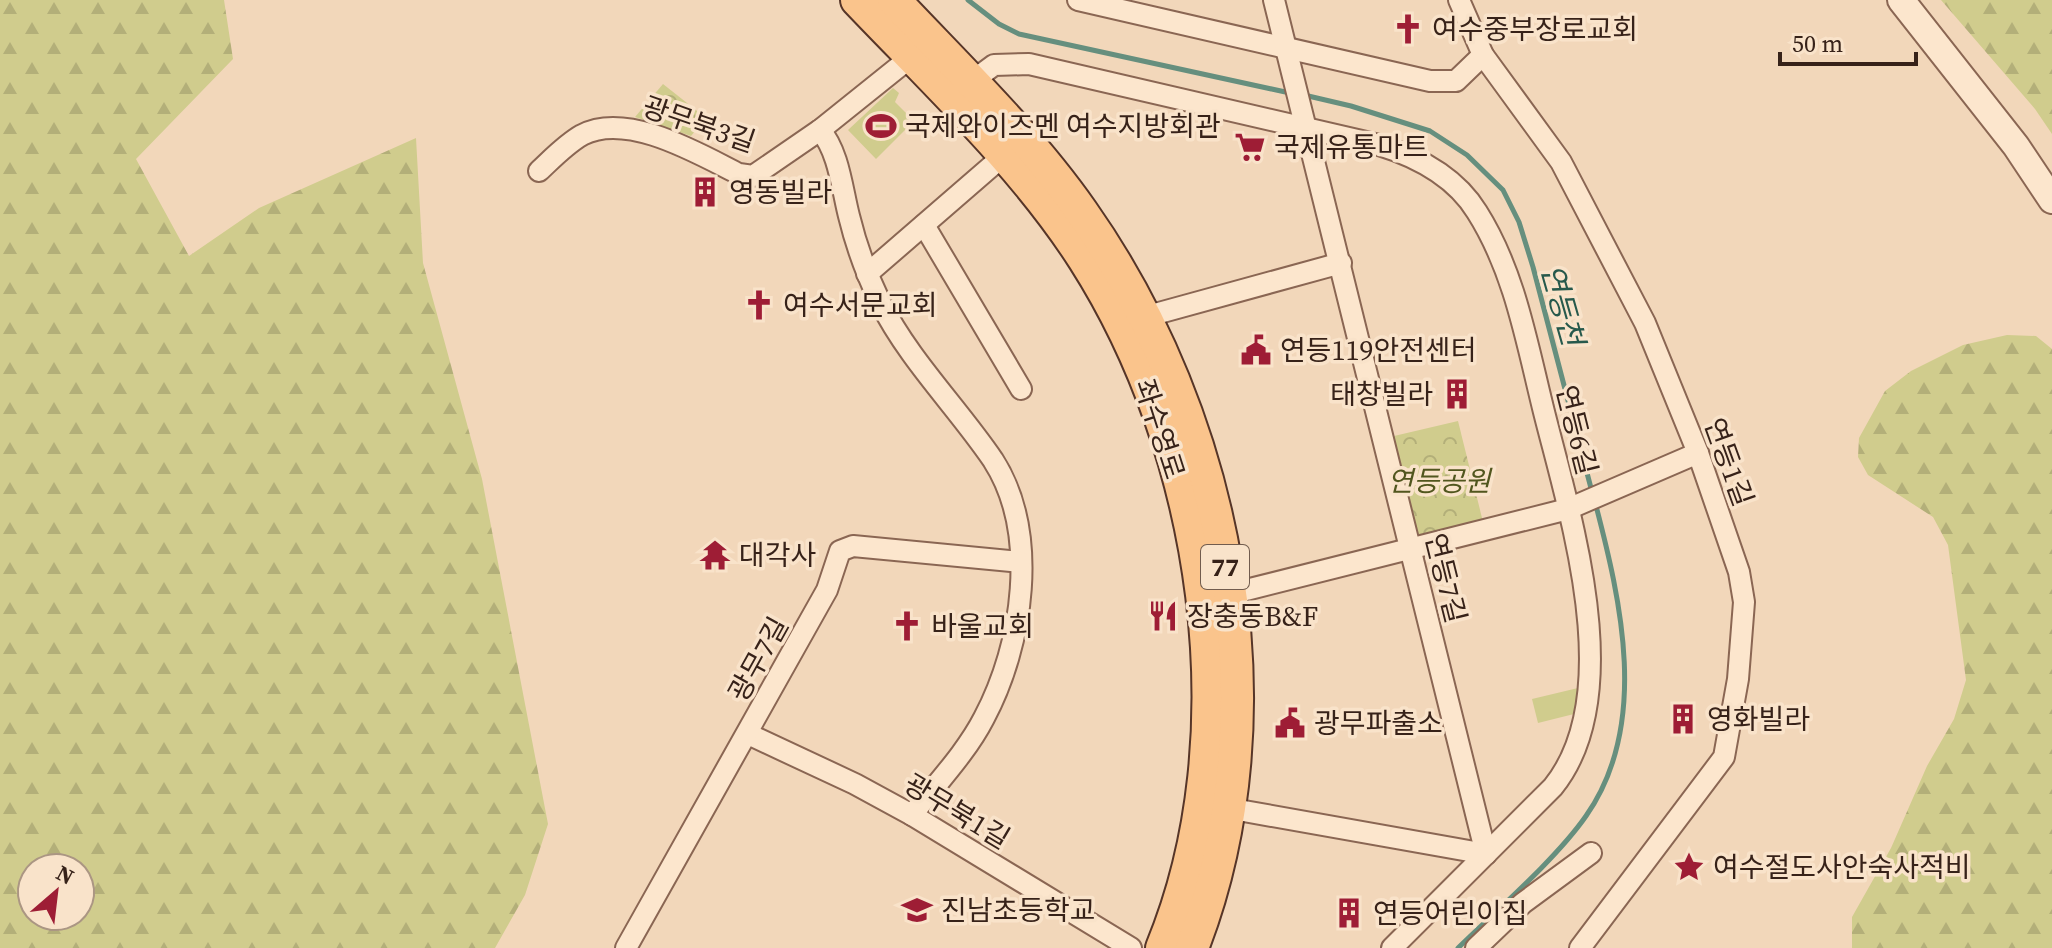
<svg xmlns="http://www.w3.org/2000/svg" width="2052" height="948" viewBox="0 0 2052 948" font-family="'Source Serif 4','Noto Sans KR',serif">
<style>
.forest{fill:url(#forest-firs);fill-rule:evenodd}
.park{fill:url(#park-crowns)}
.pitch{fill:#d0cc8d}
.lines{fill:none;stroke-linecap:round;stroke-linejoin:round}
.stream{stroke:#668f7e;stroke-width:5}
.minor-casing{stroke:#8a6653;stroke-width:24}
.tertiary-casing{stroke:#8a6653;stroke-width:30}
.primary-casing{stroke:#563528;stroke-width:36}
.minor{stroke:#fce6cd;stroke-width:20}
.tertiary{stroke:#fce6cd;stroke-width:26}
.primary{stroke:#fac48c;stroke-width:32}
.labels{text-anchor:middle;stroke-width:7;stroke-linejoin:round;paint-order:stroke}
.shield{fill:#f9e3ca;stroke:#715c4e;stroke-width:2}
.shield-label{font-size:26px;font-weight:bold;fill:#372219}
.poi-label{font-size:28px;fill:#372219;stroke:#f9e3ca;text-anchor:start}
.street-label{font-size:28px;fill:#372219;stroke:#f9e3ca}
.park-label{font-size:28px;font-style:italic;fill:#51561e;stroke:#f9e3ca}
.water-label{font-size:30px;font-style:italic;fill:#27594c;stroke:#f9e3ca}
</style>
<defs>
<pattern id="forest-firs" width="22" height="20" patternUnits="userSpaceOnUse" patternTransform="scale(2)"><rect width="22" height="20" fill="#d0cc8d"/><path d="M5 1l3.5 6h-7zM16 11l3.5 6h-7z" fill="#b3af79"/></pattern>
<pattern id="park-crowns" width="20" height="18" patternUnits="userSpaceOnUse" patternTransform="scale(2)"><rect width="20" height="18" fill="#d0cc8d"/><path d="M2 6a3 3 0 1 1 6 0M12 15a3 3 0 1 1 6 0" fill="none" stroke="#b3af79"/></pattern>
</defs>
<rect width="100%" height="100%" fill="#f2d7ba"/>
<!-- forest -->
<g class="forest">
<path d="M0,0H224L233,59L136,159L189,256L259,208L416,138L423,263L482,479L548,824L525,895L495,948H0ZM32,868H80V916H32Z"/>
<path d="M1941,0H2052V134L2035,109Z"/>
<path d="M2007,335L2036,336L2052,349V948H1852V917L1891,848L1927,766L1954,719L1966,680L1948,545L1933,517L1868,475L1858,457L1859,438L1885,391L1911,371L1963,345Z"/>
</g>
<!-- park -->
<g class="park">
<path d="M663,84L706,118L691,136L635,117Z"/>
<path d="M1458,421L1484,526L1429,539L1418,534L1394,436Z"/>
</g>
<!-- pitch -->
<g class="pitch">
<path d="M893,88L899,93L895,102L914,121L876,159L848,130Z"/>
<path d="M1578,688L1574,714L1538,723L1532,699Z"/>
</g>
<g class="lines">
<!-- stream -->
<g class="stream">
<path d="M968,0L999,24L1019,34L1290,93"/>
<path d="M1304,95L1351,106L1430,131L1467,155L1503,190L1519,222L1533,267L1592,492"/>
<path d="M1458,948C1497,910 1556,859 1586,816C1650,725 1621,601 1595,502"/>
</g>
<!-- minor casing -->
<g class="minor-casing">
<g id="minor">
<path d="M1078,0L1430,81H1456L1483,55"/>
<path d="M1274,0L1486,854"/>
<path d="M1459,0L1483,55L1561,162L1645,323L1698,453L1739,572L1744,602L1738,679L1724,757L1580,948"/>
<path d="M971,82L994,65L1029,64L1379,145C1418,157 1455,176 1477,212C1515,272 1527,344 1544,412C1570,516 1628,694 1553,787L1392,948"/>
<path d="M820,130C839,152 842,189 849,216C856,245 867,275 880,302C909,360 957,407 993,460C1040,533 1023,645 984,718C966,753 936,784 912,815"/>
<path d="M539,171C553,158 566,144 582,135C627,111 699,154 739,174L753,176L820,130L911,57"/>
<path d="M924,225L1021,389"/>
<path d="M867,274L1002,157"/>
<path d="M1148,316L1341,263"/>
<path d="M1230,594L1568,509L1698,453"/>
<path d="M748,734L855,784L912,815L1131,948"/>
<path d="M1227,808L1486,854"/>
<path d="M626,948L827,590L840,551L853,546L1020,562"/>
<path d="M1476,948L1523,903L1591,853"/>
</g>
</g>
<!-- tertiary casing -->
<g class="tertiary-casing">
<path id="tertiary" d="M1901,0L2016,146L2052,200"/>
</g>
<!-- primary casing -->
<g class="primary-casing">
<g id="primary">
<path d="M857,0C934,81 1024,165 1084,259C1207,451 1250,735 1162,948"/>
<path d="M894,0C959,69 1028,135 1082,212C1227,418 1285,709 1192,948"/>
</g>
</g>
<!-- minor -->
<use href="#minor" class="minor"/>
<!-- tertiary -->
<use href="#tertiary" class="tertiary"/>
<!-- primary -->
<use href="#primary" class="primary"/>
</g>
<!-- icons -->
<defs>
<g id="church-bare" transform="scale(2.4)"><path d="M-1.2-6h2.4v3.5h3.3v2.4h-3.3V6h-2.4V-.1h-3.3v-2.4h3.3Z" fill="#9e1d35" stroke="#f9e3ca" stroke-width="2.5" paint-order="stroke"/></g>
<g id="stadium-bare" transform="scale(2.4)"><path d="M0-5a6.5 5 0 1 0 0 10a6.5 5 0 1 0 0-10ZM-3.5-1.8h7v3.6h-7Z" fill="#9e1d35" stroke="#f9e3ca" stroke-width="2.5" paint-order="stroke"/></g>
<g id="supermarket-bare" transform="scale(2.4)"><path d="M-6-5.5h2.5l.6 2H6L4.5 2H-2.5L-4.4-4H-6ZM-1.5 3.2a1.3 1.3 0 1 0 .1 0ZM3 3.2a1.3 1.3 0 1 0 .1 0Z" fill="#9e1d35" stroke="#f9e3ca" stroke-width="2.5" paint-order="stroke"/></g>
<g id="building-bare" transform="scale(2.4)"><path d="M-4-6H4V6H1V3H-1V6H-4ZM-2.5-4.3h1.7v1.8h-1.7ZM.8-4.3h1.7v1.8H.8ZM-2.5-1h1.7V.8h-1.7ZM.8-1h1.7V.8H.8Z" fill="#9e1d35" stroke="#f9e3ca" stroke-width="2.5" paint-order="stroke"/></g>
<g id="civic-bare" transform="scale(2.4)"><path d="M-.6-6.5H3V-4.5H.6V-3L4-1V1h2V6H-6V1h2V-1L-.6-3ZM-1.2 2.5V6h2.4V2.5Z" fill="#9e1d35" stroke="#f9e3ca" stroke-width="2.5" paint-order="stroke"/></g>
<g id="temple-bare" transform="scale(2.4)"><path d="M0-6L5-2H3V0L6.5 2.5H4V6H1.5V3h-3V6H-4V2.5H-6.5L-3 0V-2H-5Z" fill="#9e1d35" stroke="#f9e3ca" stroke-width="2.5" paint-order="stroke"/></g>
<g id="restaurant-bare" transform="scale(2.4)"><path d="M-5-6h1v4h1v-4h1v4h1v-4h1v5L-1.5 .5V6h-2V.5L-5-1ZM5-6V6H3V1.5H1.5Q1.5-4 5-6Z" fill="#9e1d35" stroke="#f9e3ca" stroke-width="2.5" paint-order="stroke"/></g>
<g id="sight-bare" transform="scale(2.4)"><path d="M0-6L1.8-2.2L6-1.7L2.9 1.2L3.7 5.4L0 3.3L-3.7 5.4L-2.9 1.2L-6-1.7L-1.8-2.2Z" fill="#9e1d35" stroke="#f9e3ca" stroke-width="2.5" paint-order="stroke"/></g>
<g id="school-bare" transform="scale(2.4)"><path d="M0-5L7-2L0 1L-7-2ZM-4 1L0 2.5L4 1V4Q0 6-4 4Z" fill="#9e1d35" stroke="#f9e3ca" stroke-width="2.5" paint-order="stroke"/></g>
</defs>
<g fill-rule="evenodd">
<use href="#church-bare" x="1408" y="29"/>
<use href="#stadium-bare" x="881" y="126"/>
<use href="#supermarket-bare" x="1250" y="147"/>
<use href="#building-bare" x="705" y="192"/>
<use href="#church-bare" x="759" y="305"/>
<use href="#civic-bare" x="1256" y="350"/>
<use href="#building-bare" x="1457" y="394"/>
<use href="#temple-bare" x="715" y="555"/>
<use href="#restaurant-bare" x="1163" y="616"/>
<use href="#church-bare" x="907" y="626"/>
<use href="#building-bare" x="1683" y="719"/>
<use href="#civic-bare" x="1290" y="723"/>
<use href="#sight-bare" x="1689" y="867"/>
<use href="#school-bare" x="917" y="910"/>
<use href="#building-bare" x="1349" y="913"/>
</g>
<g class="labels">
<!-- shield labels -->
<rect class="shield" x="1201" y="545" width="48" height="44" rx="6"/>
<g class="shield-label">
<text x="1225" y="576">77</text>
</g>
<!-- poi labels -->
<g class="poi-label">
<text x="1432" y="39">여수중부장로교회</text>
<text x="905" y="136">국제와이즈멘 여수지방회관</text>
<text x="1274" y="157">국제유통마트</text>
<text x="729" y="202">영동빌라</text>
<text x="783" y="315">여수서문교회</text>
<text x="1280" y="360">연등119안전센터</text>
<text x="1433" y="404" text-anchor="end">태창빌라</text>
<text x="739" y="565">대각사</text>
<text x="1187" y="626">장충동B&amp;F</text>
<text x="931" y="636">바울교회</text>
<text x="1707" y="729">영화빌라</text>
<text x="1314" y="733">광무파출소</text>
<text x="1713" y="877">여수절도사안숙사적비</text>
<text x="941" y="920">진남초등학교</text>
<text x="1373" y="923">연등어린이집</text>
</g>
<!-- street labels -->
<g class="street-label">
<text transform="translate(699 124) rotate(19)" y="10">광무북3길</text>
<text transform="translate(1160 429) rotate(72)" y="10">좌수영로</text>
<text transform="translate(1577 430) rotate(76)" y="10">연등6길</text>
<text transform="translate(1729 462) rotate(70)" y="10">연등1길</text>
<text transform="translate(1446 578) rotate(76)" y="10">연등7길</text>
<text transform="translate(758 659) rotate(-61)" y="10">광무7길</text>
<text transform="translate(957 811) rotate(31)" y="10">광무북1길</text>
</g>
<!-- park labels -->
<g class="park-label">
<text x="1439" y="491">연등공원</text>
</g>
<!-- water labels -->
<g class="water-label">
<text transform="translate(1562 305) rotate(74)" y="10">연등천</text>
</g>
</g>
<!-- north arrow -->
<g transform="translate(56 892) rotate(28)"><circle r="38" fill="#f9e3ca" stroke="#ab9683" stroke-width="2"/>
<path d="M0-6L14 30L0 20L-14 30Z" fill="#9e1d35"/>
<text y="-12" font-size="22" font-weight="bold" text-anchor="middle" fill="#372219">N</text>
</g>
<!-- scale -->
<path d="M1780 52v12h136v-12" fill="none" stroke="#372219" stroke-width="4"/>
<text x="1792" y="52" font-size="24" fill="#372219" stroke="#f9e3ca" stroke-width="6" paint-order="stroke">50 m</text>
</svg>
